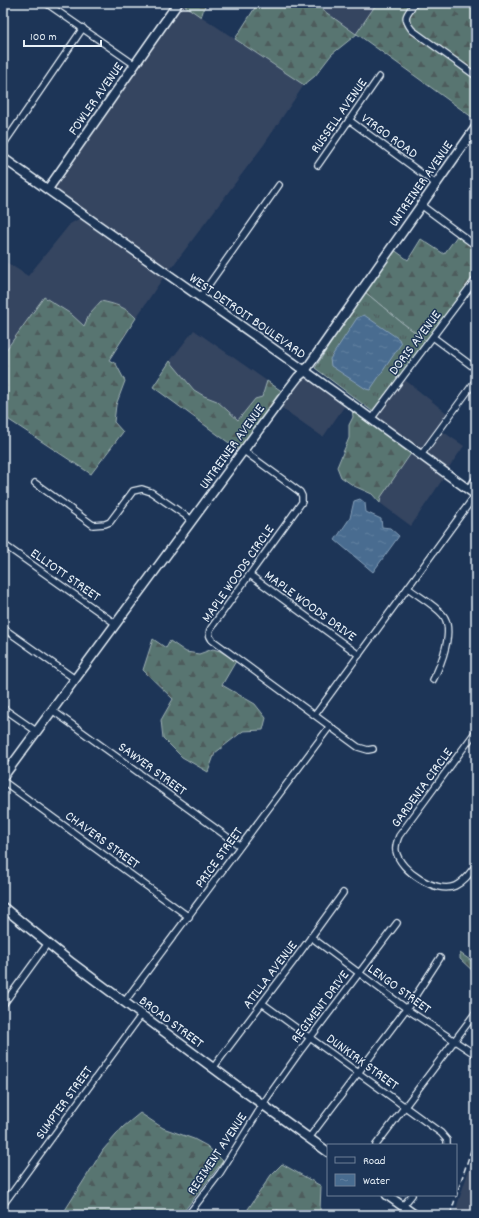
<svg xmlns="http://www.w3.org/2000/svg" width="479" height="1218" viewBox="0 0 479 1218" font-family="Dekko,sans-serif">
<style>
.built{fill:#344460}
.grass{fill:url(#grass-tufts);stroke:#a0b2b4}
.forest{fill:url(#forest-firs);stroke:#a0b2b4}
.water{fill:url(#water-ripples);stroke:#88a1ba}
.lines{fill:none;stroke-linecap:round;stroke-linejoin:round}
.street-casing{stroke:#e8f1f8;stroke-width:8}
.secondary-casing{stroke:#e8f1f8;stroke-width:11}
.street{stroke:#1d3557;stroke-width:5.5}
.secondary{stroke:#1d3557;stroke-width:8}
.rail{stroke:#e8f1f8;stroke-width:1.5;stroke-dasharray:6 3;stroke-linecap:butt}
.labels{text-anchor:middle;stroke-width:3;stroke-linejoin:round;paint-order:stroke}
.street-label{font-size:14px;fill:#e8f1f8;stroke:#1d3557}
</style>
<defs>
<pattern id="grass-tufts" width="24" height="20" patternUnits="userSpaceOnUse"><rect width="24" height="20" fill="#587471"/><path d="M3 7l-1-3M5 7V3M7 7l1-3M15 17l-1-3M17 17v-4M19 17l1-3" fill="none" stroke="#4e5c5c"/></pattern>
<pattern id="forest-firs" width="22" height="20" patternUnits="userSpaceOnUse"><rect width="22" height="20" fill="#587471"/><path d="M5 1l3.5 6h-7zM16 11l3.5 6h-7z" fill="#4e5c5c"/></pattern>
<pattern id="water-ripples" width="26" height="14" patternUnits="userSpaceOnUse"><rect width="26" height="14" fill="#486c90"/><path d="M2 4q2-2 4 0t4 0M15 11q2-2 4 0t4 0" fill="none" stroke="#6281a0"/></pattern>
</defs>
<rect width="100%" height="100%" fill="#1d3557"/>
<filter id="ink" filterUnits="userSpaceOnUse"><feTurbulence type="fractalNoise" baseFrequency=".025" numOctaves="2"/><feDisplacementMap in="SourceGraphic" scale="8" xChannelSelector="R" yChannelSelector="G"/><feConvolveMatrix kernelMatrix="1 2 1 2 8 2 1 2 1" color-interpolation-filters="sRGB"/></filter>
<g filter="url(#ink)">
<!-- built -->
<g class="built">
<path d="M181,3L304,85L263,146L169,271L51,188Z"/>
<path d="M313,3H377L356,34Z"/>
<path d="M82,217L165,275L136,318L131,313H90L84,326L71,314L44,297L3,354V260L28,276L70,224Z"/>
<path d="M194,330L267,381L262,397L255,399L238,420L217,401L204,396L194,390L170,361Z"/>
<path d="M305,375L346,404L323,437L279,406Z"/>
<path d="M405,380L448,414L421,451L375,418Z"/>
<path d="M442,431L464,446L447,470L425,454Z"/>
<path d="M412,452L445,476L411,526L380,503V497Z"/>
<path d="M476,1148V1215H454Z"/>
</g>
<!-- grass -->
<path class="grass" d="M364,291L400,321L427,341L372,411L315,368Z"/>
<!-- forest -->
<g class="forest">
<path d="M181,3H206L201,17Z"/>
<path d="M258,3H313L356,34L377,3H411C402,16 400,19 410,32L476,80V120L357,34L332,54L315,76L304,85L235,39Z"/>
<path d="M418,3H476V72L414,28C405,16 410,14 418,3Z"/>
<path d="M457,236L476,249V275L427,341L400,321L364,291L393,249L408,260L421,239L444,254Z"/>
<path d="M44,297L71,314L84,326L90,313L101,301C115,304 126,307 136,318L109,360L116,364L125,381L116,405L114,422L123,432L91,474L3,416V354Z"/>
<path d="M170,361L194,390L204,396L217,401L238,420L255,399L262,397L267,381L283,392L240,451L153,387Z"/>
<path d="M352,409L412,452L381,497L380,503L372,494L354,486L341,477L337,467L349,438V425L353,417Z"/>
<path d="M153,639L166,648L170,641L186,652L199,654L213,649L220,651L236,661L222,685L255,704L266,718L263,730L243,731L215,753L208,772L182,757L163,738L161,720L173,699L143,670Z"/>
<path d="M460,953L476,964V974L460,959Z"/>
<path d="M140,1113L163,1128L194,1139L207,1146L223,1161L181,1215H62L103,1150L123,1127Z"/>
<path d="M282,1164L321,1186L320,1210L321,1215H288L277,1210L274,1215H244L271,1175Z"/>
</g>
<!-- water -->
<g class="water">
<path d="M364,315L399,339L401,344L370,390L366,389L331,366L330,359L357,318Z"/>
<path d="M360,499L365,503L366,512L381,519L382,527L390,528L399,536L373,572L335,540L350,518L354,501Z"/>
</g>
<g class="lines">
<!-- street casing -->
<g class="street-casing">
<g id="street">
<path d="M46,3L135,65"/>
<path d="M415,3C406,15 402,17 412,30L476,76"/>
<path d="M349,120L436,184"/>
<path d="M3,145L83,28"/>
<path d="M318,165L379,77"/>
<path d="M421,205L476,246"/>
<path d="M200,297L279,185"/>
<path d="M433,337L476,369"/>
<path d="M371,419L476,279"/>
<path d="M244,451L300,492L302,496V502L211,628C208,632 209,636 212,640L358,747L368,750L373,749"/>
<path d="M421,455L476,380"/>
<path d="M35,483L93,525L105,524L110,522L133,491L142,489L151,492L192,520"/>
<path d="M468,489L476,478"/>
<path d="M3,544L116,624"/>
<path d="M250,575L359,655"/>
<path d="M408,588C418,596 435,605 443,615C455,630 441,665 433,680"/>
<path d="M3,628L75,679"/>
<path d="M3,708L36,731"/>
<path d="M52,710L240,846"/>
<path d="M315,715L476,494"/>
<path d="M476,731L399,836C397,841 395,846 396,851C400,871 436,894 455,886C464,882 470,873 476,865"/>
<path d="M3,781L189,917"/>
<path d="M311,937L411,1012L476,1055"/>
<path d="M125,1001L330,726"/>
<path d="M262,1003L441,1133L447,1140V1145"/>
<path d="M3,1005L48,943"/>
<path d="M213,1068L293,962L343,893"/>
<path d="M309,1138L410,1004L440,958"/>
<path d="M376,1145L476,1012"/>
<path d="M3,1192L9,1196"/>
<path d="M3,1205L142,1014"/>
<path d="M403,1206L412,1195"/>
<path d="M188,1215L220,1173L267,1098L301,1050L397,923"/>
</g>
</g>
<!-- secondary casing -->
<g class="secondary-casing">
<g id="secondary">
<path d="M3,158L305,371L476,495"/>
<path d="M48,189L178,3"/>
<path d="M3,777L285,394L298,377L305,371L476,127"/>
<path d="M3,907L72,963L244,1091L328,1152"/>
<path d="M387,1195L415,1215"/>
</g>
</g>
<!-- street -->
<use href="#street" class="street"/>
<!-- secondary -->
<use href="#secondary" class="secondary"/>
<!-- rail -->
<path class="rail" d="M450,1215L476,1135"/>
</g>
</g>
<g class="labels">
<!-- street labels -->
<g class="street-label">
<text transform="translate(95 98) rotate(-55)" y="5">FOWLER AVENUE</text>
<text transform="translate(338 115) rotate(-55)" y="5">RUSSELL AVENUE</text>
<text transform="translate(390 135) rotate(36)" y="5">VIRGO ROAD</text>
<text transform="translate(420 183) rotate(-55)" y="5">UNTREINER AVENUE</text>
<text transform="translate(248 315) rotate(35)" y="5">WEST DETROIT BOULEVARD</text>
<text transform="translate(414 342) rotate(-53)" y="5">DORIS AVENUE</text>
<text transform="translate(231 446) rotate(-54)" y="5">UNTREINER AVENUE</text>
<text transform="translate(237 573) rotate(-55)" y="5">MAPLE WOODS CIRCLE</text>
<text transform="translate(66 574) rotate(35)" y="5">ELLIOTT STREET</text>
<text transform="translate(311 605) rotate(36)" y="5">MAPLE WOODS DRIVE</text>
<text transform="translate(153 768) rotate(36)" y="5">SAWYER STREET</text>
<text transform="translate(421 787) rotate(-54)" y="5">GARDENIA CIRCLE</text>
<text transform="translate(103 839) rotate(36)" y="5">CHAVERS STREET</text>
<text transform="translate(218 857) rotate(-54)" y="5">PRICE STREET</text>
<text transform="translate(269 974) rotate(-53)" y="5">ATILLA AVENUE</text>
<text transform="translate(400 988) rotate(36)" y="5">LENGO STREET</text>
<text transform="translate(319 1006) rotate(-53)" y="5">REGIMENT DRIVE</text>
<text transform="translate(172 1021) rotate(37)" y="5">BROAD STREET</text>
<text transform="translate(363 1061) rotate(36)" y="5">DUNKIRK STREET</text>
<text transform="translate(63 1102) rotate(-54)" y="5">SUMPTER STREET</text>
<text transform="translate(216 1153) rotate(-56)" y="5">REGIMENT AVENUE</text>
</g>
</g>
<!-- margin -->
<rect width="479" height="1218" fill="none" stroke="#1d3557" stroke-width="16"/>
<rect x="8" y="8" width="463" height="1202" fill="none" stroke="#e8f1f8" stroke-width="1.5" filter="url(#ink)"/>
<!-- legend -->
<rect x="327" y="1144" width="130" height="52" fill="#1d3557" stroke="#6e8097"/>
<rect x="335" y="1157" width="20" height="6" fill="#1d3557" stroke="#6e8097"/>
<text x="363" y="1164" font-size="12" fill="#e8f1f8">Road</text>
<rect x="335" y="1174" width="20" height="12" fill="url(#water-ripples)" stroke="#6e8097"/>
<text x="363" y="1184" font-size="12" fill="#e8f1f8">Water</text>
<!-- scale -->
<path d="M24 40v6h77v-6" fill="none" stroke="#e8f1f8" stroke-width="2"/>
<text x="30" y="40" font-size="12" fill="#e8f1f8" stroke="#1d3557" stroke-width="3" paint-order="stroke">100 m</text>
</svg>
